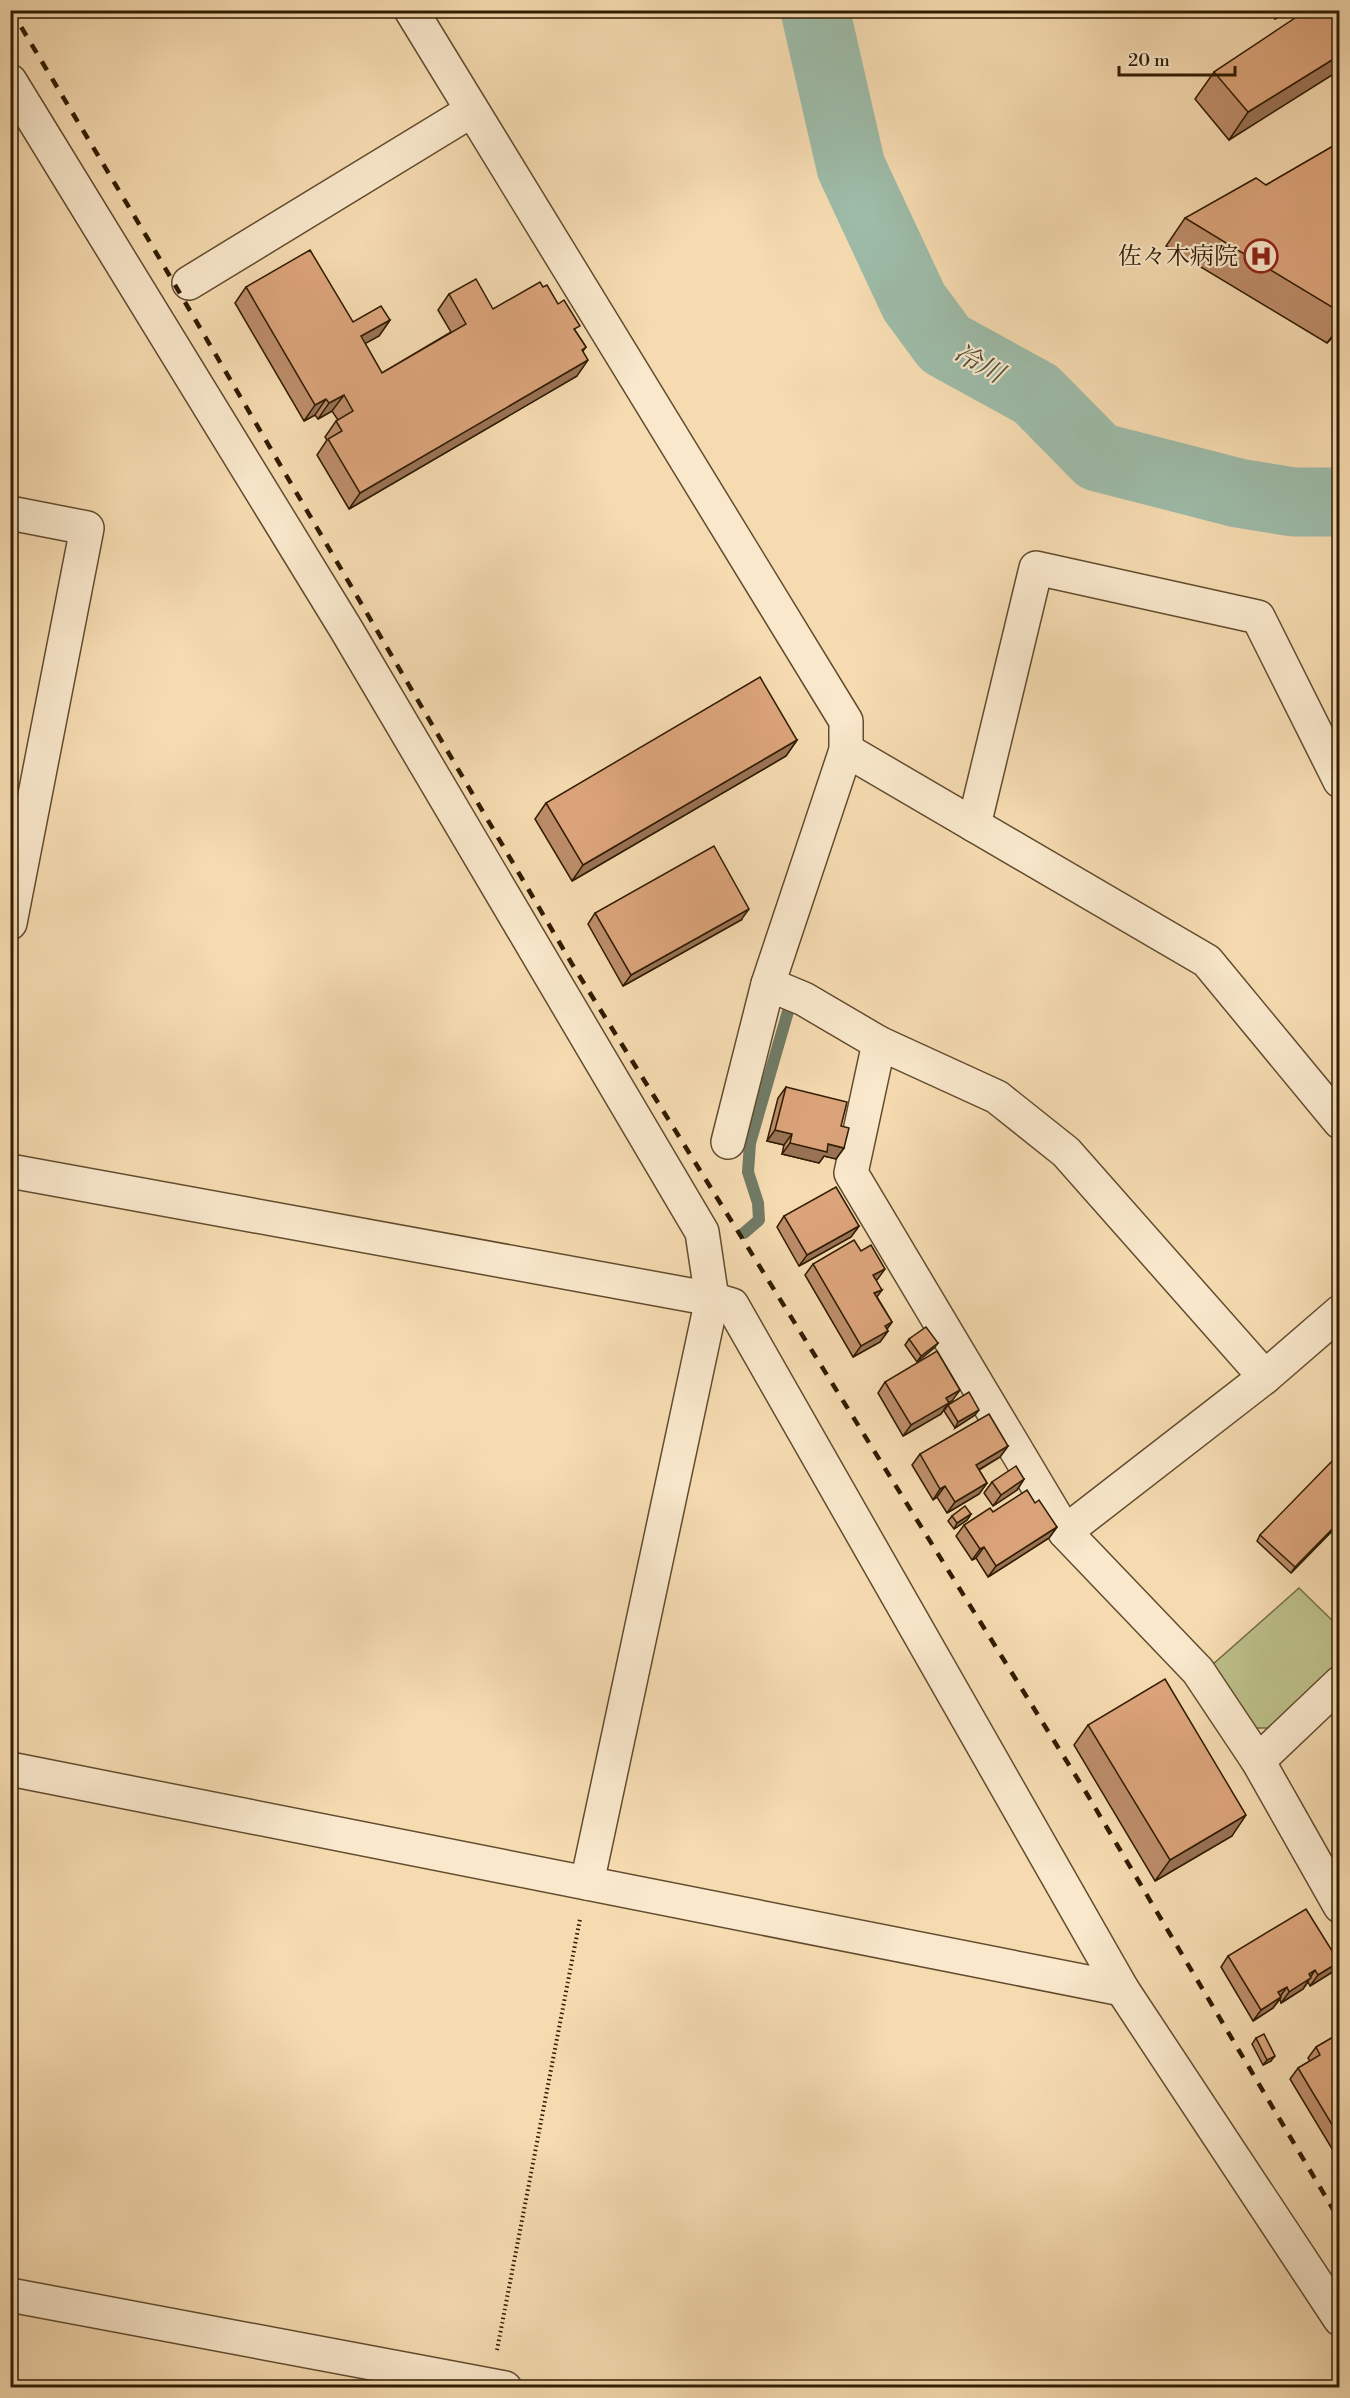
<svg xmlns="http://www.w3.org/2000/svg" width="1350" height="2398" viewBox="0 0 1350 2398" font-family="'Libre Bodoni','Noto Serif JP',serif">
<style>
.green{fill:#bdc08a;stroke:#766e46;stroke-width:1.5}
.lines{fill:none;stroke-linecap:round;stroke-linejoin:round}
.stream{stroke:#717b66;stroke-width:12}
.river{stroke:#9dbba8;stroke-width:69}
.minor-casing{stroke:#624c2e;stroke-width:36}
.path{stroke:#301c02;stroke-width:4;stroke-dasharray:1.5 3;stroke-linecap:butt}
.minor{stroke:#f9e8cc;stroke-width:33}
.rail{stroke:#301c02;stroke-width:4.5;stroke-dasharray:10 10;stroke-linecap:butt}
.wall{fill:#bd8d6a;stroke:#301c02;stroke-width:1.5}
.shaded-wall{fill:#9a7356;stroke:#301c02;stroke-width:1.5}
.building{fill:#dca47b;stroke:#301c02;stroke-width:1.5}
.labels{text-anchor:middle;stroke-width:4.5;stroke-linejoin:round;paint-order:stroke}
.poi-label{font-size:24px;fill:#301c02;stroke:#f9e8cc;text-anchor:end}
.water-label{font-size:26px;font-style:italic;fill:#514c34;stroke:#f9e8cc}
</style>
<rect width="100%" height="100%" fill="#f6dbb1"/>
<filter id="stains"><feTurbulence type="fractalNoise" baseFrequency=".00333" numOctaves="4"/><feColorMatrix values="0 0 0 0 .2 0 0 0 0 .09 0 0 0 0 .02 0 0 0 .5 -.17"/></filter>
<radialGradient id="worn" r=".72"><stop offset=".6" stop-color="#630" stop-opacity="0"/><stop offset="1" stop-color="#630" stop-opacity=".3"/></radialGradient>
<!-- green -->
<path class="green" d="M1299,1588L1339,1627V1676L1285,1728H1251L1211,1666Z"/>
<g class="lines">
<!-- stream -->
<path class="stream" d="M744,1233L759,1220L758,1203L748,1172L750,1143L789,1008"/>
<!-- river -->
<path class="river" d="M815,10L851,167L914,302L945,344L1036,394L1098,457L1238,493L1293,502H1340"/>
<!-- minor casing -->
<g class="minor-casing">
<g id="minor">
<path d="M411,10L846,721V750L768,984L804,999L879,1043L997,1097L1066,1152L1265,1377"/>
<path d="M10,81L346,629L702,1232L712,1299L587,1883"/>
<path d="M189,283L471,111"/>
<path d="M10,513L87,528L10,923"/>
<path d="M846,750L1207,961L1340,1122"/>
<path d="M974,825L1036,568L1258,617L1340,781"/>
<path d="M879,1043L851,1173L1065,1532"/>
<path d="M728,1142L768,984"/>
<path d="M10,1171L712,1299L732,1305L1122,1989L1340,2319"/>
<path d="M1340,1312L1265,1377L1065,1532L1198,1671L1258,1761L1340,1906"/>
<path d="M1258,1761L1340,1683"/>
<path d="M10,1769L1122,1989"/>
<path d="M10,2295L505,2388"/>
</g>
</g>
<!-- path -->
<path class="path" d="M497,2350L580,1919"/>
<!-- minor -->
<use href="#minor" class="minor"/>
<!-- rail -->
<path class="rail" d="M11,10L151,244L572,964L1087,1794L1340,2221"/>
</g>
<!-- wall -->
<g class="wall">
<path d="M1269,10H1291L1275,19Z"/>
<path d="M1293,10H1340L1229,140L1195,99L1214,72L1298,17Z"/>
<path d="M1340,142V329L1327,343L1166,246L1185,218L1266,185Z"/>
<path d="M246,287L353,322L390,320L379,336L365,343L382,373L451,332L438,310L449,294L493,309L543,287L558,304L586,347L583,351L577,376L349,509L317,455L327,440L325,437L336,421L338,420L332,411L318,419L315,415L304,421L235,303Z"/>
<path d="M797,740L786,756L572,881L535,819L546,803Z"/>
<path d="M595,913L741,920L623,986L588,924Z"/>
<path d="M786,1087L841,1126L844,1148L836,1159L824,1156L819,1163L782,1154L784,1145L767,1141L778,1098Z"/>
<path d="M784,1216L859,1226L851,1237L799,1266L777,1227Z"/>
<path d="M813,1264L877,1280H876L877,1297L892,1322L887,1329L888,1331L880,1342L853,1357L805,1275Z"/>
<path d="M909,1339L938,1343L934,1348L917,1362L905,1345Z"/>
<path d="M885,1382L952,1401L948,1403L941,1414L903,1436L878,1393Z"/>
<path d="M948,1405L975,1415L955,1428L944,1411Z"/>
<path d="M1008,1446L1000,1457L979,1470L987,1483L979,1494L947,1513L937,1497L933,1500L912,1465L920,1454Z"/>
<path d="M1340,1460V1523L1291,1573L1257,1541L1260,1535Z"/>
<path d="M1024,1479L1017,1490L993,1506L984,1493L992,1482Z"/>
<path d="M1035,1503L1057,1527L1049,1538L988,1577L976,1558L972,1560L956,1536L964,1525L993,1512Z"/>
<path d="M971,1514L967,1520L954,1529L948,1521L952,1516Z"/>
<path d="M1088,1725L1232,1836L1155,1881L1074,1745Z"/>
<path d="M1228,1956L1331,1973L1310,1986L1308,1982L1303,1989L1281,2003L1280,1999L1273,2008L1253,2021L1221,1967Z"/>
<path d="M1340,2033V2162L1290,2079L1298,2068L1310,2061L1308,2058L1316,2047Z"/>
<path d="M1256,2038L1271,2061L1263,2065L1252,2044Z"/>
</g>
<!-- shaded-wall -->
<g class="shaded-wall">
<path d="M1281,10H1291L1275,19Z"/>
<path d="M1340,55V70L1229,140L1248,112Z"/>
<path d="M390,320L379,336L350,352L361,336Z"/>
<path d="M1340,326V329L1327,343Z"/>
<path d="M588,360L577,376L349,509L360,493Z"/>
<path d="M344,395L332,411L318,419L329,403Z"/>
<path d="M326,399L315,415L304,421L315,405Z"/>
<path d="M797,740L786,756L572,881L583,865Z"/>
<path d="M749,909L741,920L623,986L631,975Z"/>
<path d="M775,1130L792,1134L784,1145L767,1141Z"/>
<path d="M790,1143L828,1144L844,1148L836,1159L824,1156L819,1163L782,1154Z"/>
<path d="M859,1226L851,1237L799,1266L807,1255Z"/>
<path d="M885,1269L877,1280L866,1286L873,1275Z"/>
<path d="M882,1290L874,1301V1293Z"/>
<path d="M892,1322L884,1333L888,1331L880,1342L853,1357L861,1346L885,1326Z"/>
<path d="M938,1343L934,1348L917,1362L921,1356Z"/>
<path d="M960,1390L952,1401L948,1403L941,1414L903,1436L911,1425L946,1398Z"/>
<path d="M979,1410L975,1415L955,1428L958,1422Z"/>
<path d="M1008,1446L1000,1457L968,1476L976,1465Z"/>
<path d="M1024,1479L1017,1490L993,1506L1001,1495Z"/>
<path d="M987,1483L979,1494L947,1513L955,1502Z"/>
<path d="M945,1486L937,1497L933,1500L940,1489Z"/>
<path d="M971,1514L967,1520L954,1529L957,1523Z"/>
<path d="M1340,1521V1523L1291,1573L1295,1567Z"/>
<path d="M1057,1527L1049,1538L988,1577L996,1566Z"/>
<path d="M984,1547L976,1558L972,1560L980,1549Z"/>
<path d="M1246,1815L1232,1836L1155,1881L1170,1860Z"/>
<path d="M1339,1962L1331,1973L1310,1986L1318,1975Z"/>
<path d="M1315,1970L1303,1989L1281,2003L1289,1992L1309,1974Z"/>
<path d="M1287,1987L1279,1998L1278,1992Z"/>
<path d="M1281,1997L1273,2008L1253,2021L1261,2010Z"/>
<path d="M1275,2056L1271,2061L1263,2065L1267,2060Z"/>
</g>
<!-- building -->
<g class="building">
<path d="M1307,10H1340V55L1248,112L1214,72Z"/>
<path d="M1340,142V312L1185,218L1256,178L1266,185Z"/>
<path d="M310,250L353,322L381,306L390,320L361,336L382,373L466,324L449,294L476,279L493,309L540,282L543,287L547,285L558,304L564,300L580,326L574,329L586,347L582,350L588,360L360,493L328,439L342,431L336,421L353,411L344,395L329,403L326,399L315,405L246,287Z"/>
<path d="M760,677L797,740L583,865L546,803Z"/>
<path d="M714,846L749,909L631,975L595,913Z"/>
<path d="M786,1087L847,1102L841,1126L849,1128L844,1148L828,1144L827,1152L790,1143L792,1134L775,1130Z"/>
<path d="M836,1187L859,1226L807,1255L784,1216Z"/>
<path d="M854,1240L861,1251L871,1245L885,1269L873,1275L882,1290L874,1293L892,1322L885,1326L888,1331L861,1346L813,1264Z"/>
<path d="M926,1327L938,1343L921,1356L909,1339Z"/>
<path d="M937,1351L960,1390L946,1398L949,1403L911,1425L885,1382Z"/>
<path d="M969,1392L979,1410L958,1422L948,1405Z"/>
<path d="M989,1414L1008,1446L976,1465L987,1483L955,1502L945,1486L940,1489L920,1454Z"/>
<path d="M1336,1457L1340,1460V1521L1295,1567L1260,1535Z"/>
<path d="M1016,1466L1024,1479L1001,1495L992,1482Z"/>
<path d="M1027,1490L1035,1503L1039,1500L1057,1527L996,1566L984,1547L980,1549L964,1525L990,1508L993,1512Z"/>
<path d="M965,1506L971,1514L957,1523L952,1516Z"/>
<path d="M1165,1679L1246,1815L1170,1860L1088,1725Z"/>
<path d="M1306,1909L1339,1962L1318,1975L1315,1970L1309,1974L1311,1978L1289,1992L1287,1987L1278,1992L1281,1997L1261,2010L1228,1956Z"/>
<path d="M1340,2033V2138L1298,2068L1320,2055L1316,2047Z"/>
<path d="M1264,2034L1275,2056L1267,2060L1256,2038Z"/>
</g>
<!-- icons -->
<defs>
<g id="hospital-ring" transform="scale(1.725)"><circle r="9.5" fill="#f9e8cc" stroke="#8f2418" stroke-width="1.5"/><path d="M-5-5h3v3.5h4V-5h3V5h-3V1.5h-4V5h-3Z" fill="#8f2418"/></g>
</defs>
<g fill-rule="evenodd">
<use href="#hospital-ring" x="1261" y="256"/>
</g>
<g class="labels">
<!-- poi labels -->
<g class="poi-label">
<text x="1238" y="264">佐々木病院</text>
</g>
<!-- water labels -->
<g class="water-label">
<text transform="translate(979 363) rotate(29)" y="9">冷川</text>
</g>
</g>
<!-- margin -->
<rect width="1350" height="2398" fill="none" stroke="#f6dbb1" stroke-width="36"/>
<rect x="12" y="12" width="1326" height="2374" fill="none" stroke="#301c02" stroke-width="3"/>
<rect x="18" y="18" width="1314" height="2362" fill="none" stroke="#301c02" stroke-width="1.5"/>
<!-- scale -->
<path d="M1119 66v9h116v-9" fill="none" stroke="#301c02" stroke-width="3"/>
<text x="1128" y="66" font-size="18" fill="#301c02" stroke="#f9e8cc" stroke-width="4.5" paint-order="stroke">20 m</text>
<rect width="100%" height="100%" filter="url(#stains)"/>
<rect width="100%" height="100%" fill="url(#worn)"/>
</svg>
